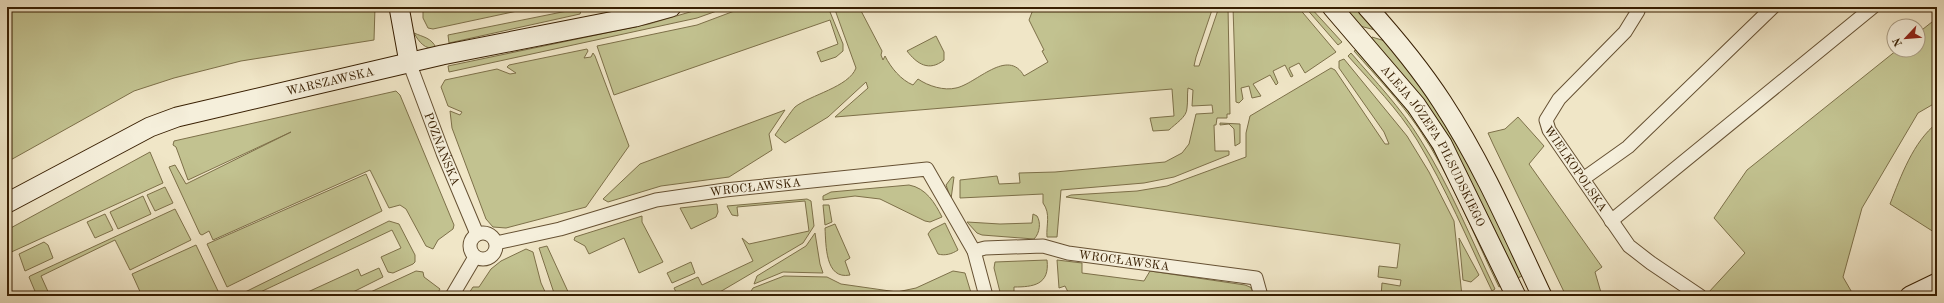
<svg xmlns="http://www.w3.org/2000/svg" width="1944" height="303" viewBox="0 0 1944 303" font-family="'Old Standard TT',serif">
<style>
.green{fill:#c2c290;stroke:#7d7049}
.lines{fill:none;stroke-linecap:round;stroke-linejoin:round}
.street-casing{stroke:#665133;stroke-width:15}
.secondary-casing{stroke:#381f02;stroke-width:21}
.street{stroke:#f5efdb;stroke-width:13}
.secondary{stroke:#f5efdb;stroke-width:19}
.labels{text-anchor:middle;stroke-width:4;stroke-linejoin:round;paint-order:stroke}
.street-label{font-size:12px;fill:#381f02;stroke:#f5efdb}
</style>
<rect width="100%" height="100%" fill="#f0e6c7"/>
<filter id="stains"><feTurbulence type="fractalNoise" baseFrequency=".005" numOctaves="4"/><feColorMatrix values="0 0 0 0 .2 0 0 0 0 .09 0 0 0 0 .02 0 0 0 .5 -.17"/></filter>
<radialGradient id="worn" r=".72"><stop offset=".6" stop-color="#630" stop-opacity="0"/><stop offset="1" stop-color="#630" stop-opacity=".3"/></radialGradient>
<!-- green -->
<g class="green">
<path d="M7,7H375L374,40L241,61L174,78L134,91L7,162Z"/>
<path d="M423,7H536L433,29L428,28L423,18Z"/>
<path d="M707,7H728L697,18L449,72L448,66L649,24Z"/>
<path d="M745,7H828L843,44V51L836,57L821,62L817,52L838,44L830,20L614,95L597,46L697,25Z"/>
<path d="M834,7H859L882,51L881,55L883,60L885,56C891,68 901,80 913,85L918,79C928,86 944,91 956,88C976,84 1008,47 1024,76L1048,62L1042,51L1044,50L1029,20L1034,7H1213L1196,57L1194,66H1199L1219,7H1228L1230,114H1227V118H1217L1216,125H1214L1215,151H1229V155L1174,177L1144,183L1061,190L1057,237H1047C1046,225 1051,214 1043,203V194L960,198V180L997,176L999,184L1020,183L1019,173L1055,172L1165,162L1182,153L1189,144L1196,114L1213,113L1212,105L1192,106L1193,90L1188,88C1187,95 1188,101 1187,108C1187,117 1175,124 1169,130L1153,131L1150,118L1174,116L1172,89L835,117L868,88L866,82L828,117L785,143L775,135C779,129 792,110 795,107C810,95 849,87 856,68Z"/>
<path d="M1233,7H1298L1336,52L1305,73L1299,63L1289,68L1293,76L1291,77L1285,65L1273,71L1278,83L1276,85L1270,75L1253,84L1261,96L1252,98L1249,86L1241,88L1243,99L1239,103L1236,102Z"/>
<path d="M1305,7H1310L1342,42L1338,45Z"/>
<path d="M1344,7H1358L1375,30L1360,26Z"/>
<path d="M582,8L580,14L449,43L448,35Z"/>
<path d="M1937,18V102L1918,113L1862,208L1843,277L1854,296H1716L1708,293L1745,253L1714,218L1747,170L1897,50H1918V33Z"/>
<path d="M414,33C423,37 432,38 436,48C425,50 419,42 414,33Z"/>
<path d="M936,36L944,52V60C929,72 917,64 907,51Z"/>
<path d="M1372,37L1385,41L1387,40L1455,136L1524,275L1518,278L1463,165L1371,39Z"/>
<path d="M587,49L588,51L584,58L591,57L593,53L595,56L629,146L586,207L506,228L493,227L486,219L452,128L450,111L460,115L462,112L448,106L441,87L445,80L497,69L510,74L516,73L507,67L509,65Z"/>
<path d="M1356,50L1412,116L1426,137L1440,162L1501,286L1499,287C1473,234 1452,178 1419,129C1400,101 1376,76 1354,51Z"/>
<path d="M1351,53C1375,81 1401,108 1420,139C1450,186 1471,239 1495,289L1492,291C1468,241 1446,188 1417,140C1398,109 1372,83 1348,56Z"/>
<path d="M1344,59L1407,136L1429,172L1454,221L1462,296H1381L1382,283L1400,286L1401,280L1378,277L1379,266L1397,268L1400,244L1066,197L1071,195L1137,191L1167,186L1246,157V133L1250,116L1331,68L1335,70L1385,144H1389L1384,132L1339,68V61Z"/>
<path d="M396,91L400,95L454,225L453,229L438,240L433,249L426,246L406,209L400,205L389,208L370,170L213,240L209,231L202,235L200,234L169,167L175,165L186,184L291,132L188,180L176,147L173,145L174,141Z"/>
<path d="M785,110L769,134L772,150L729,177L661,186L608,202L603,199L640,164Z"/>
<path d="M1518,117L1544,146L1529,164L1602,267L1595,272L1602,296H1566L1493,144L1488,133L1505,129Z"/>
<path d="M1220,123L1240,124V143L1235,146L1234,129L1229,124L1220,125Z"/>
<path d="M1937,123V234L1890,204C1901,176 1913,142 1937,123Z"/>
<path d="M150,152L163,183L7,254V230Z"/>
<path d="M366,174L382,211L227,287L207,244Z"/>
<path d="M952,177H954L951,199L946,185Z"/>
<path d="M909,185C926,188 935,203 942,217L930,222L925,221L880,199L855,196L823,200V196L831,192Z"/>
<path d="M165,187L173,203L155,211L147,195Z"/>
<path d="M143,196L151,214L118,229L110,212Z"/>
<path d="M807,199L811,201L814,226L803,243L713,296H678L674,288L698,277L702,285L753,261L742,238L749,244L809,231L805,201L737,207L738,216L732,215L727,206Z"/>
<path d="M717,204L718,212L716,217L691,229L680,208Z"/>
<path d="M823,205H829L832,222L825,225Z"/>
<path d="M175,209L191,240L130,270L115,240L41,276L50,296H37L29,277L30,276Z"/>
<path d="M105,214L113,230L95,238L87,222Z"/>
<path d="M1033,214L1037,216C1041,222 1040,233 1034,239L982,235L977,233L967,222L1000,224L1032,223Z"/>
<path d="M642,216V222L663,262L639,273L624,238L589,254L585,246L574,240L575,237Z"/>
<path d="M389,221L399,224L415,255V262L413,264L393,273L388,272L381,257L401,248L392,230L252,296H237Z"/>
<path d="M945,223L958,250C952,254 945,256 938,254L928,234L931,230Z"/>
<path d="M835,224L850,258L845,261L850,275C825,280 826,245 825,228Z"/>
<path d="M815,233L820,264L823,273L783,272L754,284L757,276L806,246Z"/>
<path d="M1459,238L1479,275L1471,282L1463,280Z"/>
<path d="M44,242L48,245L53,258L25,271L19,254Z"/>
<path d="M196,245L218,291L206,296H142L132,274Z"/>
<path d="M547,246L570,296H555L539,248Z"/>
<path d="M526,249L533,252L541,283L547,296H467L473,287H479L491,269L501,261Z"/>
<path d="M1047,260C1050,285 1033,287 1014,287V296H1001L994,268L995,262Z"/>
<path d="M1057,260L1082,263V273L1144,281L1150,271L1245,285L1250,287L1257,296H1169L1145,293V296H1070L1065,286L1059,288Z"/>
<path d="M691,262L695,273L672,283L667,273Z"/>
<path d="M379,268L383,277L345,296H299L358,269L361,276Z"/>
<path d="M416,271L423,272L424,277L440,289L436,296H362Z"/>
<path d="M953,271L965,273L972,296H748L753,288L784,276L827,277L841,284L897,292L916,288Z"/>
</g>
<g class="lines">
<!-- street casing -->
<g class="street-casing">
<g id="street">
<path id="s1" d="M1637,7L1638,11L1625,32L1559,99L1546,120L1549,130L1629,246L1651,263L1700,296"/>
<path id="s2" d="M409,62L443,153L477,234"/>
<path d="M1583,179L1628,147L1773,7"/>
<path d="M1611,221L1873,7"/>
<circle cx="483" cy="246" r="13"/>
<path id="s3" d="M496,243L560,229L656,200L725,190L927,169L974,251L986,296"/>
<path id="s4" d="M974,251L985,248L1043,246L1068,253L1256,278L1261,296"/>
<path d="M452,296L475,257"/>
</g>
</g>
<!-- secondary casing -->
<g class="secondary-casing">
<g id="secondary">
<path d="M399,7L409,62"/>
<path id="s5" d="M1332,7L1416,105L1442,144L1516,296"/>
<path d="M1367,7C1394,37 1420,68 1442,102C1482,163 1511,230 1542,296"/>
<path id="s6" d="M7,203L150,127L177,117L442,55L635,17L671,7"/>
<path d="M1910,296L1937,283"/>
</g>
</g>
<!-- street -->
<use href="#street" class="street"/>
<!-- secondary -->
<use href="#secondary" class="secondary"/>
</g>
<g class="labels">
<!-- street labels -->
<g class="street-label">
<text dy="4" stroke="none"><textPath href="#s6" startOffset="348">WARSZAWSKA</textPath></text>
<text dy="4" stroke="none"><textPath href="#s5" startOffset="173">ALEJA JÓZEFA PIŁSUDSKIEGO</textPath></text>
<text dy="4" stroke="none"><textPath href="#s2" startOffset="93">POZNAŃSKA</textPath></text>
<text dy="4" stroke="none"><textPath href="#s1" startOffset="205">WIELKOPOLSKA</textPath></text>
<text dy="4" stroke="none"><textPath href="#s3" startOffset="266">WROCŁAWSKA</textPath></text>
<text dy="4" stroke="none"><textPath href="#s4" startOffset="152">WROCŁAWSKA</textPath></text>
</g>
</g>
<!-- margin -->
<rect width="1944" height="303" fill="none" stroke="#f0e6c7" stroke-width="24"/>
<rect x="8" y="8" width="1928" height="287" fill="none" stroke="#381f02" stroke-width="2"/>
<rect x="12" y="12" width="1920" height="279" fill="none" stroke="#381f02"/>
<!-- north arrow -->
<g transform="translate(1906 38) rotate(244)"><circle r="19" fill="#f5efdb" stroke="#a99c84"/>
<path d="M0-3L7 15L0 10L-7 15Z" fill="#8f2418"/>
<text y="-6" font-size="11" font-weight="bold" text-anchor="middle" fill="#381f02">N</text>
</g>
<rect width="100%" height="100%" filter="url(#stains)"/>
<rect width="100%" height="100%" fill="url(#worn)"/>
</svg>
